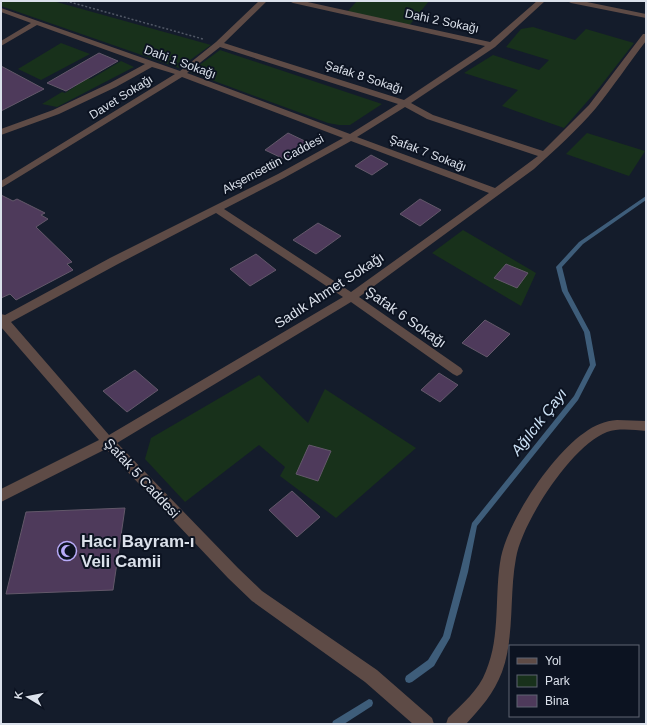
<svg xmlns="http://www.w3.org/2000/svg" width="647" height="725" viewBox="0 0 647 725" font-family="Arial,sans-serif">
<style>
.green{fill:#18311b}
.lines{fill:none;stroke-linecap:round;stroke-linejoin:round}
.stream{fill:#3e5d7a;fill-rule:evenodd}
.building{fill:#4e3a5b;stroke:#63586a}
.path{stroke:#515866;stroke-width:1.5;stroke-dasharray:2 2;stroke-linecap:butt}
.minor{fill:#5e4b46;fill-rule:evenodd}
.labels{text-anchor:middle;stroke-width:4;stroke-linejoin:round;paint-order:stroke}
.far-street-label{font-size:12px;fill:#dbe1eb;stroke:#0c1321}
.street-label{font-size:14px;fill:#dbe1eb;stroke:#0c1321}
.water-label{font-size:15px;font-style:italic;fill:#cee3f7;stroke:#0c1321}
.near-poi-label{font-size:17px;font-weight:bold;fill:#dbe1eb;stroke:#0c1321;text-anchor:start}
</style>
<rect width="100%" height="100%" fill="#141c2b"/>
<!-- green -->
<g class="green">
<path d="M1,1H53L211,45L179,68L1,6Z"/>
<path d="M357,1H429L408,27L346,13Z"/>
<path d="M533,27L575,40L586,29L634,43L599,88L564,128L502,106L518,90L464,73L493,55L539,70L549,60L506,47L521,29Z"/>
<path d="M61,43L90,54L41,80L18,69Z"/>
<path d="M220,50L382,104L350,125H339L328,123L190,72Z"/>
<path d="M121,61L134,67L57,107L42,104L62,92L65,93L76,86L72,84L80,77L91,79Z"/>
<path d="M587,133L645,151L629,176L566,154Z"/>
<path d="M463,230L536,273L521,306L432,253Z"/>
<path d="M259,375L308,423L325,389L416,448L336,518L280,476L285,467L259,445L185,502L145,459L151,438Z"/>
</g>
<g class="lines">
<!-- stream -->
<g class="stream">
<path d="M646,196V200L583,244L562,267L568,291L590,332L596,365L578,400L477,526L468,572L450,638L434,666L412,682L409,683L406,682L405,679L406,676L428,660L443,636L460,572L472,523L574,396L590,365L584,332L562,291L556,267L579,242Z"/>
<path d="M369,699L372,700L373,703L372,706L344,724H332L333,721Z"/>
</g>
</g>
<!-- building -->
<g class="building">
<path d="M99,53L118,61L66,91L47,83Z"/>
<path d="M1,66L44,89L1,111Z"/>
<path d="M288,133L309,143L286,160L265,150Z"/>
<path d="M371,155L388,164L372,175L355,166Z"/>
<path d="M1,195L13,201L17,199L45,213L41,215L48,219L36,227L72,262L67,264L73,270L16,300L10,294L1,298Z"/>
<path d="M420,199L441,210L420,226L400,214Z"/>
<path d="M318,223L341,236L316,254L293,240Z"/>
<path d="M256,254L276,270L250,286L230,269Z"/>
<path d="M506,264L528,273L517,288L494,278Z"/>
<path d="M485,320L510,334L487,357L462,343Z"/>
<path d="M135,370L158,390L127,412L103,391Z"/>
<path d="M439,373L458,385L440,402L421,390Z"/>
<path d="M309,445L331,451L318,481L296,474Z"/>
<path d="M292,491L320,517L297,537L269,510Z"/>
<path d="M125,508L113,590L6,594L26,512Z"/>
</g>
<g class="lines">
<!-- path -->
<path class="path" d="M66,1L203,39"/>
<!-- minor -->
<g class="minor">
<path d="M259,1H267L224,43L404,100L485,46L293,3L289,1H303L490,42L537,1H545L495,47L411,103L433,115L543,151L589,105L643,34H646V41C629,63 613,87 596,108C577,130 555,150 534,169L359,297L461,368L463,371L461,374L457,376L453,374L351,302L117,443L238,568L262,591L377,670L432,718L434,724H413L365,682L252,601L228,578L106,449L1,502V489L99,440L1,327V314L5,315L110,258L278,174L343,138L182,77L1,188V181L175,74L152,67L116,87L59,114L1,135V129L53,110L110,83L145,64L37,25L1,46V41L31,23L1,12V8L180,71L216,42ZM220,47L398,104L350,134L187,73ZM405,107L427,119L538,156L495,188L357,137ZM351,141L489,193L351,292L224,209L284,178ZM216,213L343,297L109,435L11,322L118,264Z"/>
<path d="M567,1H582L646,14V18L571,3Z"/>
<path d="M617,420L646,421V431C634,430 619,428 607,432C572,445 522,522 516,558C509,595 515,636 502,672C494,693 481,708 466,724H446L448,718C462,704 479,690 486,671C501,636 494,594 501,557C509,519 552,455 584,433C594,425 605,421 617,420Z"/>
</g>
</g>
<!-- icons -->
<defs>
<g id="mosque-ring" transform="scale(1)"><circle r="9.5" fill="#0c1321" stroke="#b7abf8" stroke-width="1.5"/><path d="M3.5-4.9A6 6 0 1 0 3.5 4.9A5 5 0 1 1 3.5-4.9Z" fill="#b7abf8"/></g>
</defs>
<g fill-rule="evenodd">
<use href="#mosque-ring" x="67" y="551"/>
</g>
<g class="labels">
<!-- far-street labels -->
<g class="far-street-label">
<text transform="translate(442 21) rotate(12)" y="4">Dahi 2 Sokağı</text>
<text transform="translate(180 62) rotate(20)" y="4">Dahi 1 Sokağı</text>
<text transform="translate(364 77) rotate(18)" y="4">Şafak 8 Sokağı</text>
<text transform="translate(121 97) rotate(-32)" y="4">Davet Sokağı</text>
<text transform="translate(428 153) rotate(21)" y="4">Şafak 7 Sokağı</text>
<text transform="translate(273 164) rotate(-28)" y="4">Akşemsettin Caddesi</text>
</g>
<!-- street labels -->
<g class="street-label">
<text transform="translate(329 290) rotate(-33)" y="5">Sadık Ahmet Sokağı</text>
<text transform="translate(406 317) rotate(35)" y="5">Şafak 6 Sokağı</text>
<text transform="translate(142 478) rotate(47)" y="5">Şafak 5 Caddesi</text>
</g>
<!-- water labels -->
<g class="water-label">
<text transform="translate(539 422) rotate(-52)" y="5">Ağılcık Çayı</text>
</g>
<!-- near-poi labels -->
<g class="near-poi-label">
<text x="81" y="547">Hacı Bayram-ı<tspan x="81" dy="20">Veli Camii</tspan></text>
</g>
</g>
<!-- border -->
<rect width="647" height="725" fill="none" stroke="#dbe1eb" stroke-width="4"/>
<!-- legend -->
<rect x="509" y="645" width="130" height="72" fill="#0c1321" stroke="#5f6572"/>
<rect x="517" y="658" width="20" height="6" fill="#5e4b46" stroke="#5f6572"/>
<text x="545" y="665" font-size="12" fill="#dbe1eb">Yol</text>
<rect x="517" y="675" width="20" height="12" fill="#18311b" stroke="#5f6572"/>
<text x="545" y="685" font-size="12" fill="#dbe1eb">Park</text>
<rect x="517" y="695" width="20" height="12" fill="#4e3a5b" stroke="#5f6572"/>
<text x="545" y="705" font-size="12" fill="#dbe1eb">Bina</text>
<!-- north arrow -->
<g transform="translate(28 697) rotate(280)" stroke="#0c1321" stroke-width="3" paint-order="stroke">
<path d="M0-3L7 15L0 10L-7 15Z" fill="#dbe1eb"/>
<text y="-6" font-size="11" font-weight="bold" text-anchor="middle" fill="#dbe1eb">K</text>
</g>
</svg>
